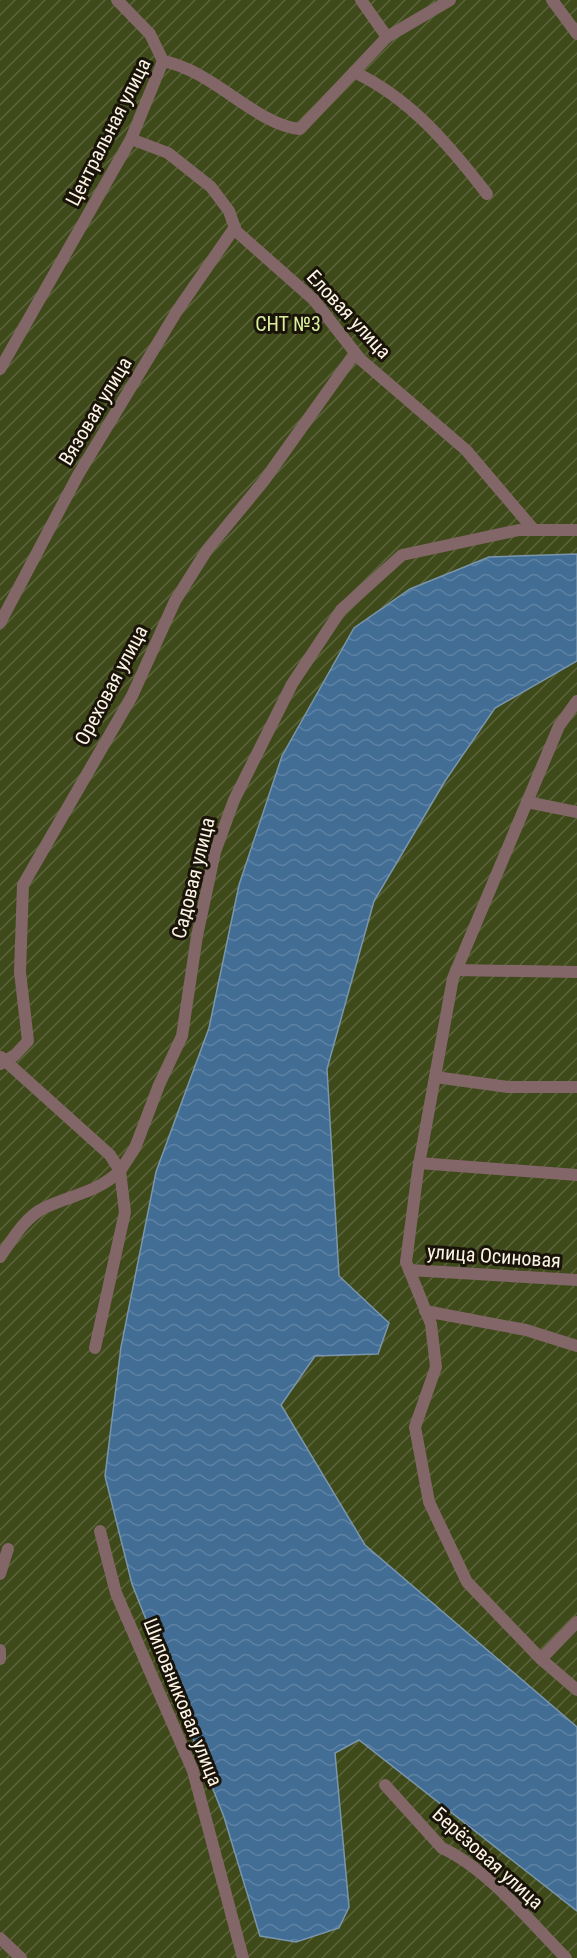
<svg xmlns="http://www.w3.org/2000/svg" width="577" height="1958" viewBox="0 0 577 1958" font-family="'Roboto Condensed',sans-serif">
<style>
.garden{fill:url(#garden-furrows)}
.water{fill:url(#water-waves);stroke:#7a96ad;stroke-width:1.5}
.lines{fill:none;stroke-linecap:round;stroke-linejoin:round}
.minor{stroke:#826668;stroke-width:12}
.labels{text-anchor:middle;stroke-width:6;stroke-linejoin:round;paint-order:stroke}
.street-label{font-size:20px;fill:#fcf4e5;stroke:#191309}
.park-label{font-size:20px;fill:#d9f09c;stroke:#191309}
</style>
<defs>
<pattern id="garden-furrows" width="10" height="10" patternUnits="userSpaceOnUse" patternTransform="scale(1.5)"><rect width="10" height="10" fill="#3f4a1a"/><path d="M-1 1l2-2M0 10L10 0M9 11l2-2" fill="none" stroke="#5c653b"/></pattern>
<pattern id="water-waves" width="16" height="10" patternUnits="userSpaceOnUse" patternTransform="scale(1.5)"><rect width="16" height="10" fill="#426d95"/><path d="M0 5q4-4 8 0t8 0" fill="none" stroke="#5e82a4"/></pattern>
</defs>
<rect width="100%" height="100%" fill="#362911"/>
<!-- garden -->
<g class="garden">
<path d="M0,0H577V554L489,557L410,589L354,628L239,885L209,1028L224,1817L261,1936L296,1942L339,1928L349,1907L335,1753L359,1740L577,1911V1958H0Z"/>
<path d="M577,661V1727L365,1545L281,1405L315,1356L378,1354L339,1276L327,1069L374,901L445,781L495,708Z"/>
</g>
<!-- water -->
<path class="water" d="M577,554V661L495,708L445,781L374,901L327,1069L339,1276L389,1323L378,1354L315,1356L281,1405L365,1545L577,1727V1911L359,1740L335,1753L349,1907L339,1928L296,1942L260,1936L224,1817L132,1584L105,1476L121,1347L156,1172L209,1028L239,885L282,756L354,628L410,589L489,557Z"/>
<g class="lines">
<!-- minor -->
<g class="minor">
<path d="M117,0L150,34L163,61"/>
<path d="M361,0L387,37"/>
<path d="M552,0L577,34"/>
<path d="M354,72C410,98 450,146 487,194"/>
<path d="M131,139L168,153L211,187L229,211L236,231L314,300L360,359L466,450L534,530"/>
<path d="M0,369L131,139L163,61C214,71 256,125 300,129L387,37L450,0"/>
<path d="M0,623L78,475L177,311L235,227"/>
<path d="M577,701L559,726L453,978L418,1170L406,1262L431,1324L436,1367L415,1427L429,1502L467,1582L541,1659L577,1690"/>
<path d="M527,802L577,812"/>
<path d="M456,970L577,972"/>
<path d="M0,1064L15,1055L28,1041L20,972L23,885L132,696L175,601L207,550L263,482L355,353"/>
<path d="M435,1077L508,1087H577"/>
<path d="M419,1163L577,1175"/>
<path d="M0,1257C12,1240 25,1217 44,1208C73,1194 95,1194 120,1171L110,1155L1,1057"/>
<path d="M409,1270L577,1280"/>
<path d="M425,1311L526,1330L577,1346"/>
<path d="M95,1348L125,1212L120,1171L135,1148L159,1085L182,1036L197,936L215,852L234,800L292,684L341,610L402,555L519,530H577"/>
<path d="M100,1531L116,1593L193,1771L243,1958"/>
<path d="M0,1574L8,1549"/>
<path d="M0,1650V1659"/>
<path d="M541,1659L577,1622"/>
<path d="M385,1785L442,1848C488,1869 531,1923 566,1958"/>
<path d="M0,1938L21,1958"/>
</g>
</g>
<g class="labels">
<!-- street labels -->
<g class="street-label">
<text transform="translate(108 132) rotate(-63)" y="7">Центральная улица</text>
<text transform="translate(349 314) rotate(47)" y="7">Еловая улица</text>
<text transform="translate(95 411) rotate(-59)" y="7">Вязовая улица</text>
<text transform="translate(111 685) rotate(-62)" y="7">Ореховая улица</text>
<text transform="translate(193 878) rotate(-76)" y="7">Садовая улица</text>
<text transform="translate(494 1256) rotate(4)" y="7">улица Осиновая</text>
<text transform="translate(183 1702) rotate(68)" y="7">Шиповниковая улица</text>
<text transform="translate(488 1858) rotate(42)" y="7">Берёзовая улица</text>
</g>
<!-- park labels -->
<g class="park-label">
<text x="288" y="331">СНТ №3</text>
</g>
</g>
</svg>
